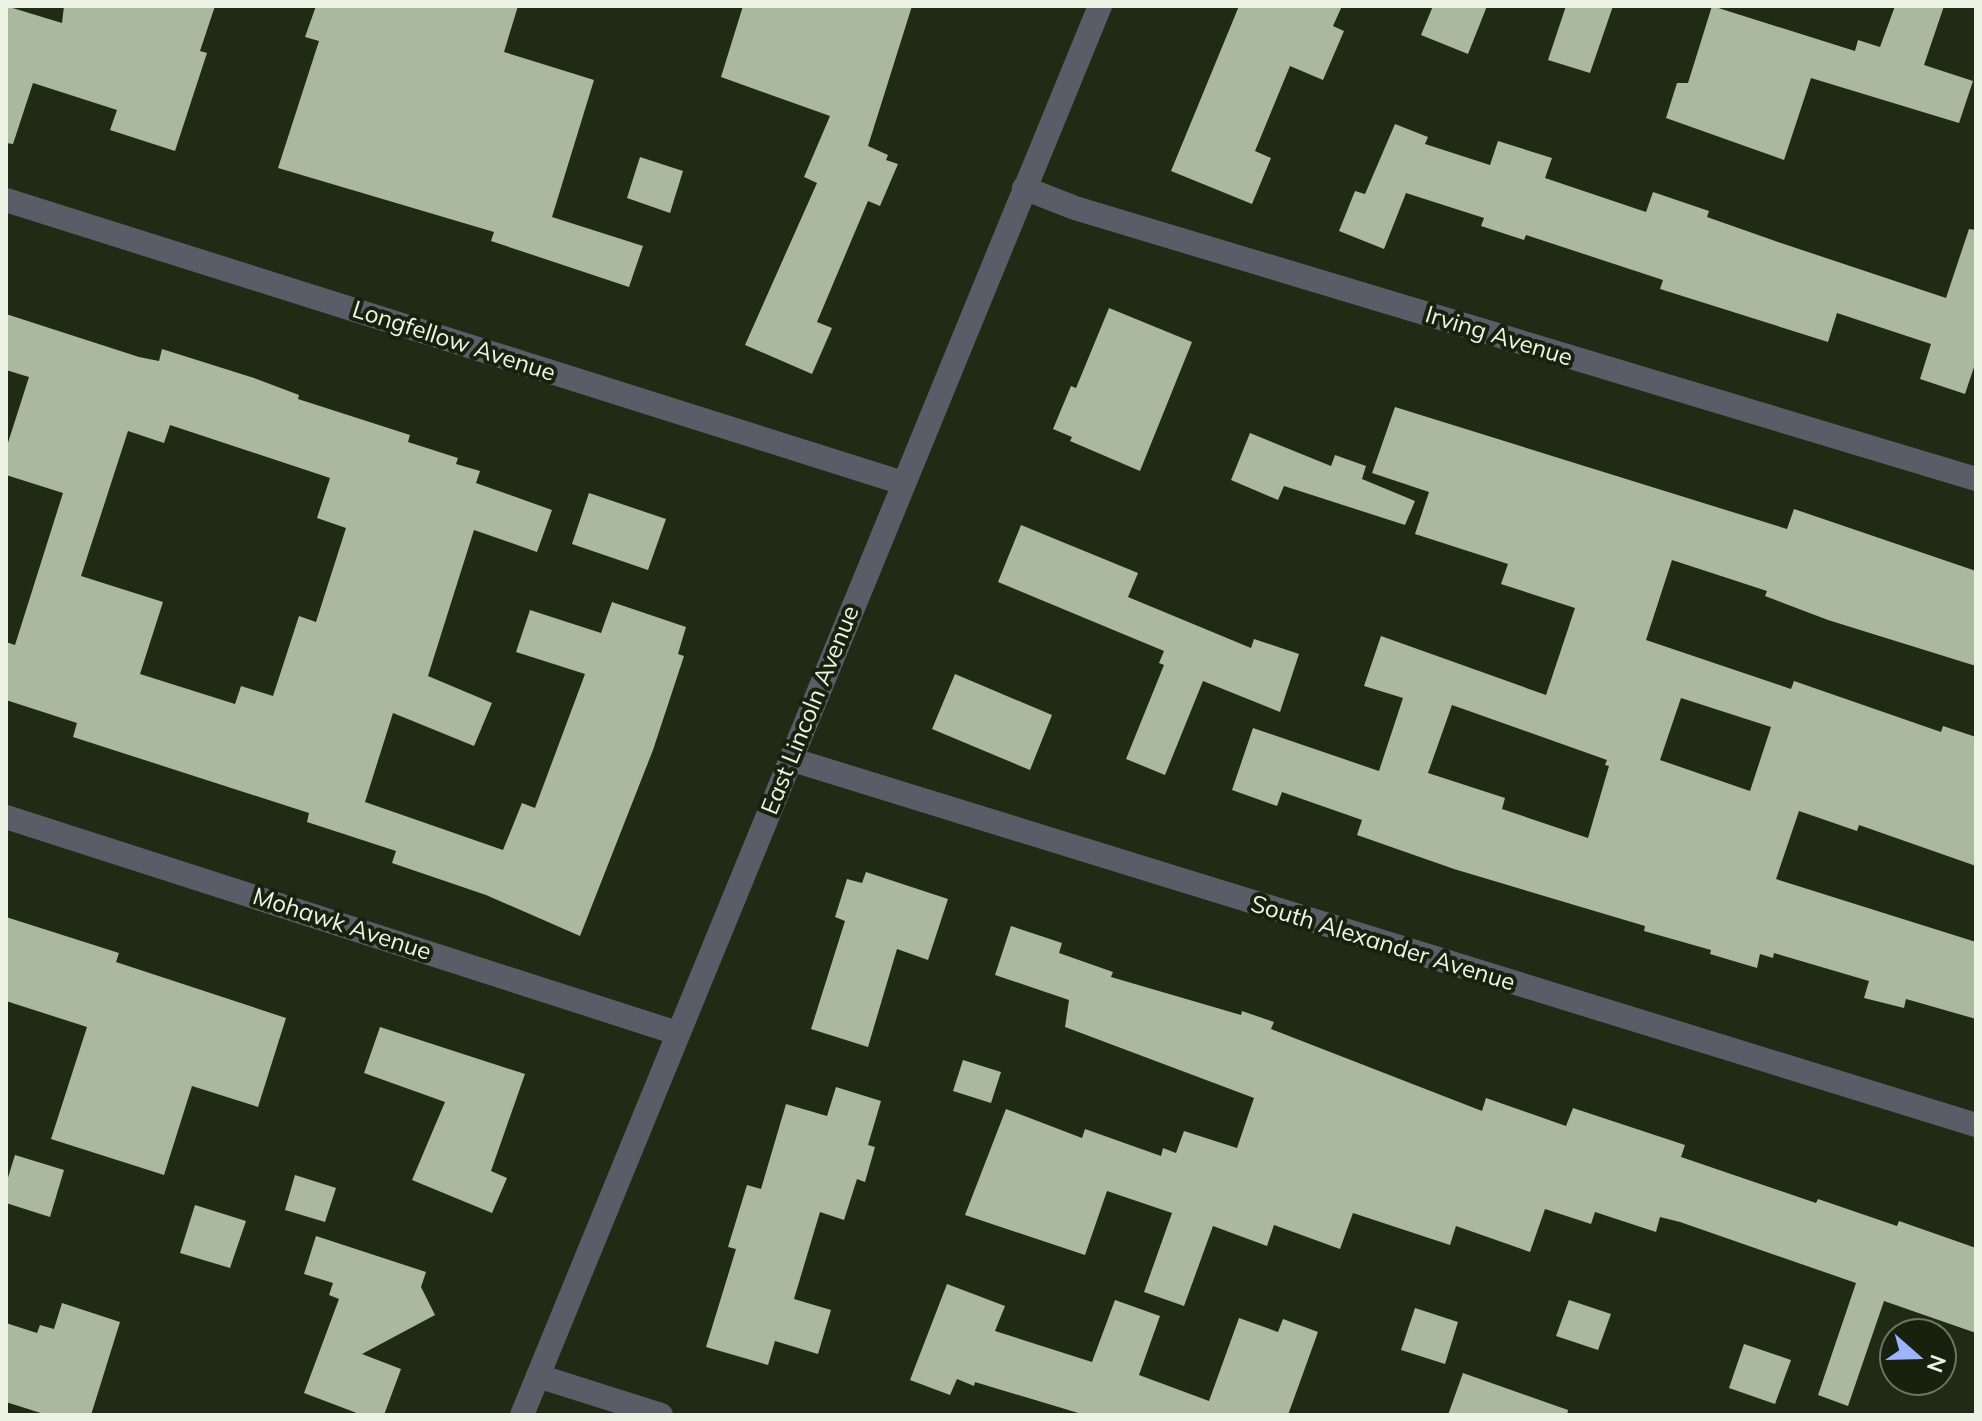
<svg xmlns="http://www.w3.org/2000/svg" width="1982" height="1421" viewBox="0 0 1982 1421" font-family="Mulish,sans-serif">
<style>
.building{fill:#aab89e;fill-rule:evenodd}
.lines{fill:none;stroke-linecap:round;stroke-linejoin:round}
.minor{stroke:#5a5d68;stroke-width:24}
.labels{text-anchor:middle;stroke-width:8;stroke-linejoin:round;paint-order:stroke}
.street-label{font-size:24px;fill:#ecf3e5;stroke:#17210d}
</style>
<rect width="100%" height="100%" fill="#202b16"/>
<!-- building -->
<g class="building">
<path d="M6,6L62,23L64,6H215L200,51L207,53L175,151L110,130L117,110L33,83L13,144L6,143Z"/>
<path d="M316,6H518L504,52L594,80L552,217L643,246L629,287L491,241L494,232L278,168L319,41L305,37Z"/>
<path d="M743,6H912L868,146L888,155L886,160L898,164L880,206L868,201L817,322L832,328L812,374L745,345L817,183L804,177L830,116L721,77Z"/>
<path d="M1239,6H1342L1333,26L1344,31L1323,80L1290,66L1255,151L1271,158L1252,204L1171,171Z"/>
<path d="M1433,6H1487L1468,54L1421,35Z"/>
<path d="M1566,6H1613L1590,73L1548,60Z"/>
<path d="M1712,6L1855,51L1858,40L1880,47L1895,6H1944L1924,65L1973,81L1959,123L1811,78L1784,160L1666,118L1677,83H1688Z"/>
<path d="M1395,124L1428,137L1425,144L1490,165L1498,141L1552,158L1545,178L1646,212L1653,192L1709,211L1707,217L1778,242L1946,298L1969,229L1976,230V361L1965,394L1920,379L1931,344L1837,313L1828,342L1660,289L1663,280L1526,235L1524,240L1481,226L1484,218L1406,193L1384,249L1339,231L1355,191L1365,194Z"/>
<path d="M640,157L683,171L670,213L627,198Z"/>
<path d="M1109,308L1192,342L1140,471L1070,441L1072,437L1053,429L1071,386L1076,388Z"/>
<path d="M6,314L139,357L159,361L162,349L254,378L299,395L298,399L410,435L408,442L458,458L456,464L480,471L476,483L552,510L537,552L474,530L428,676L492,703L474,746L393,713L365,802L503,850L522,803L535,808L585,674L516,652L530,610L601,633L612,602L686,627L678,654L684,656L653,750L580,936L486,895L392,863L396,851L307,822L309,813L73,737L77,723L6,700V642L15,645L63,493L6,475V449L29,377L6,370ZM170,425L330,478L317,518L346,528L316,622L299,616L273,696L241,686L235,704L140,674L163,602L81,576L128,431L164,443Z"/>
<path d="M1395,407L1787,529L1794,509L1976,571V666L1828,620L1765,596L1767,591L1672,560L1646,640L1791,689L1794,681L1941,732L1943,726L1976,737V866L1859,825L1857,831L1799,811L1776,879L1976,942V1019L1906,999L1904,1008L1864,998L1869,981L1774,953L1773,958L1760,954L1757,968L1710,954L1711,950L1644,931L1645,926L1454,869L1357,835L1362,820L1282,792L1277,806L1232,790L1253,728L1379,771L1403,698L1364,686L1381,636L1546,695L1575,608L1501,584L1508,564L1415,534L1429,492L1372,473ZM1681,698L1771,727L1750,791L1660,760ZM1452,705L1607,760L1605,765L1609,766L1588,838L1502,809L1505,798L1428,773Z"/>
<path d="M1250,433L1331,466L1335,455L1366,466L1362,479L1415,501L1405,525L1284,486L1278,500L1231,480Z"/>
<path d="M589,493L666,519L648,570L572,544Z"/>
<path d="M1021,525L1138,573L1128,597L1251,648L1254,639L1299,654L1280,712L1203,681L1165,775L1126,759L1164,665L1159,663L1164,651L998,582Z"/>
<path d="M955,674L1052,715L1030,770L932,729Z"/>
<path d="M866,872L948,899L928,960L897,949L868,1047L811,1029L845,921L835,917L847,879L862,883Z"/>
<path d="M6,917L119,953L116,962L286,1018L258,1107L192,1086L164,1175L51,1139L87,1027L6,1001Z"/>
<path d="M1011,926L1062,943L1059,953L1113,972L1111,977L1241,1015L1242,1011L1274,1022L1271,1029L1482,1111L1486,1098L1566,1126L1573,1108L1685,1145L1681,1157L1816,1203L1818,1199L1897,1226L1899,1221L1976,1248V1333L1884,1301L1848,1406L1818,1395L1856,1283L1680,1222L1660,1217L1656,1232L1595,1212L1591,1224L1545,1209L1530,1252L1456,1226L1450,1245L1353,1213L1340,1249L1274,1225L1267,1246L1213,1226L1184,1306L1144,1292L1172,1213L1107,1191L1085,1255L965,1215L1006,1109L1082,1138L1085,1129L1161,1156L1163,1148L1176,1153L1184,1131L1237,1148L1254,1098L1065,1027L1069,1000L995,975Z"/>
<path d="M380,1027L525,1074L491,1171L507,1178L492,1213L412,1180L445,1102L364,1073Z"/>
<path d="M963,1060L1001,1072L991,1103L953,1091Z"/>
<path d="M836,1087L881,1101L868,1145L875,1147L865,1182L857,1179L844,1220L820,1212L794,1299L831,1310L818,1354L775,1341L768,1365L706,1347L736,1249L728,1247L747,1185L761,1189L786,1104L827,1116Z"/>
<path d="M15,1155L64,1170L50,1217L6,1203V1184Z"/>
<path d="M295,1175L336,1188L325,1222L285,1210Z"/>
<path d="M195,1205L246,1221L230,1268L180,1253Z"/>
<path d="M316,1236L426,1272L421,1287L435,1315L362,1354L401,1369L384,1415H362L304,1393L339,1299L329,1295L333,1283L304,1274Z"/>
<path d="M947,1284L1005,1306L995,1331L1092,1362L1115,1300L1160,1316L1139,1375L1209,1401L1239,1318L1278,1332L1283,1319L1318,1332L1288,1415H1085L975,1382L974,1386L957,1379L950,1395L910,1380Z"/>
<path d="M1569,1300L1611,1314L1598,1350L1556,1336Z"/>
<path d="M62,1303L120,1322L91,1415H47L6,1402V1323L37,1333L40,1325L54,1329Z"/>
<path d="M1415,1308L1458,1322L1445,1364L1401,1350Z"/>
<path d="M1744,1344L1791,1360L1775,1404L1729,1388Z"/>
<path d="M1463,1373L1568,1410L1567,1415H1448Z"/>
</g>
<g class="lines">
<!-- minor -->
<g class="minor">
<path d="M1024,188L1075,208L1976,479"/>
<path d="M6,200L903,483"/>
<path d="M790,759L1976,1125"/>
<path d="M6,817L677,1033"/>
<path d="M538,1376L661,1415"/>
<path d="M522,1415L1100,6"/>
</g>
</g>
<g class="labels">
<!-- street labels -->
<g class="street-label">
<text transform="translate(1499 336) rotate(17)" y="8">Irving Avenue</text>
<text transform="translate(454 341) rotate(18)" y="8">Longfellow Avenue</text>
<text transform="translate(810 710) rotate(-68)" y="8">East Lincoln Avenue</text>
<text transform="translate(342 924) rotate(18)" y="8">Mohawk Avenue</text>
<text transform="translate(1383 943) rotate(17)" y="8">South Alexander Avenue</text>
</g>
</g>
<!-- border -->
<rect width="1982" height="1421" fill="none" stroke="#ecf3e5" stroke-width="16"/>
<!-- north arrow -->
<g transform="translate(1918 1357) rotate(110)"><circle r="38" fill="#17210d" stroke="#6c7563" stroke-width="2"/>
<path d="M0-6L14 30L0 20L-14 30Z" fill="#9db4fd"/>
<text y="-12" font-size="22" font-weight="bold" text-anchor="middle" fill="#ecf3e5">N</text>
</g>
</svg>
